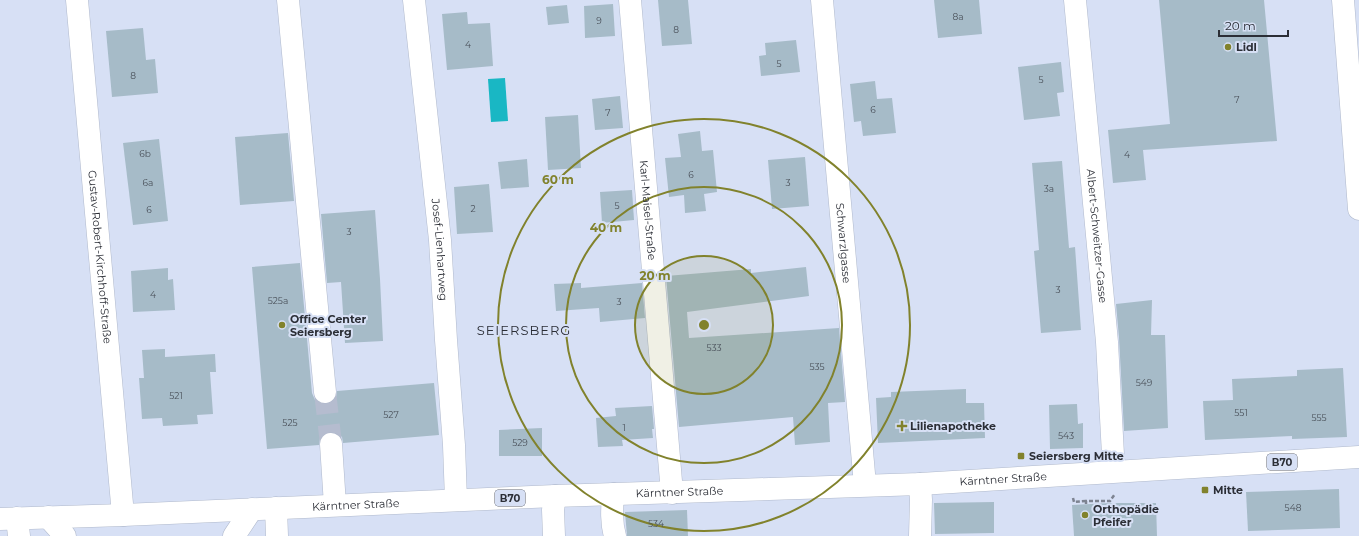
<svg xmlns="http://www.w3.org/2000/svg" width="1359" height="536" viewBox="0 0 1359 536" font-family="Montserrat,sans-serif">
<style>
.water{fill:#19b7c4}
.building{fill:#a6bbc8}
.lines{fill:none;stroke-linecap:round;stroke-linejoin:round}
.minor-tunnel{stroke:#b5bccf;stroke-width:22;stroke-dasharray:22 11;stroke-linecap:butt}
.minor-casing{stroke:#b0b9cc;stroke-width:23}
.major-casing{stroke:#b0b9cc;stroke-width:23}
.path{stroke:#7d8391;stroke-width:2.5;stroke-dasharray:4 2;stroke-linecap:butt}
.minor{stroke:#fff;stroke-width:22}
.major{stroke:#fff;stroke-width:22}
.ring{fill:none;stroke:#81822c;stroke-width:2}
.poi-dot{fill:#81822c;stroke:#d7e0f5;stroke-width:1.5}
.labels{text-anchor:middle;stroke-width:4;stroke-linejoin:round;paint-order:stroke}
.number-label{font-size:9px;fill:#4a515a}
.shield{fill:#d7e0f5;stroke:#5f636f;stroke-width:1}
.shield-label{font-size:10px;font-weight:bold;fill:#2b2e36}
.poi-label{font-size:11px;font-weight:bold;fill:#2b2e36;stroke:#d7e0f5;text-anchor:start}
.street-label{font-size:11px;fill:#2b2e36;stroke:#d7e0f5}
.quarter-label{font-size:13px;letter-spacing:1px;fill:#2b2e36;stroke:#d7e0f5}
.centre{fill:#81822c;stroke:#d7e0f5;stroke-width:2}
.ring-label{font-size:12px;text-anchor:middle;font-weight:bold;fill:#81822c;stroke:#d7e0f5;stroke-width:4;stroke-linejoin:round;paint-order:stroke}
</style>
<rect width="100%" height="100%" fill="#d7e0f5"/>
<!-- water -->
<path class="water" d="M505,78L508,121L491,122L488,79Z"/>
<!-- building -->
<g class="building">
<path d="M658,0H688L692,44L662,46Z"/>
<path d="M934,0H979L982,34L938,38Z"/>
<path d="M1159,0H1264L1277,141L1143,150L1146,180L1113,183L1108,130L1170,124Z"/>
<path d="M613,4L615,36L585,38L584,6Z"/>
<path d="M567,5L569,23L548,25L546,7Z"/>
<path d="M467,12L468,24L490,23L493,66L447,70L442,14Z"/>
<path d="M143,28L146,60L155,59L158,93L112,97L106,31Z"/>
<path d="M796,40L800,72L761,76L759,56L766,55L765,43Z"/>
<path d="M1061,62L1064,92L1057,93L1060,116L1024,120L1018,67Z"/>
<path d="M875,81L877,99L892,98L896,133L863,136L861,121L854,122L850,84Z"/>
<path d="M620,96L623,128L595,130L592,99Z"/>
<path d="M578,115L581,168L548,170L545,117Z"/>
<path d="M700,131L702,151L713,150L717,192L704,194L706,211L685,213L684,195L669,197L665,158L681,157L678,134Z"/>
<path d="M288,133L294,201L240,205L235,137Z"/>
<path d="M159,139L168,221L133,225L123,143Z"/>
<path d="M805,157L809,206L772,209L768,160Z"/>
<path d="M527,159L529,187L501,189L498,162Z"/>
<path d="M1062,161L1069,248L1075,247L1081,330L1041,333L1034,251L1039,250L1032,163Z"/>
<path d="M489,184L493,232L457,234L454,187Z"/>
<path d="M632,190L634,220L602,223L600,192Z"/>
<path d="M375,210L380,279L383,341L345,343L341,282L327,283L321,214Z"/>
<path d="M300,263L312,393L315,400L320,403L327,404L333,402L336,398L337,391L434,383L439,435L343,443L342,437L337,433L330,432L324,433L320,438L319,445L267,449L252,267Z"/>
<path d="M806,267L809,296L687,312L689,338L839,328L845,402L828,403L830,442L795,445L793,417L679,427L666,276L751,269V273Z"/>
<path d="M168,268V280L173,279L175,310L133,312L131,271Z"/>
<path d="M581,283V288L642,283L645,318L600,322L599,308L556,311L554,284Z"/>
<path d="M1152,300L1151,335H1165L1168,428L1124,431L1119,338L1116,304Z"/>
<path d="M165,349V357L215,354L216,372H210L213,414L197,415L198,424L163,426L162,418L142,419L139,378H144L142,350Z"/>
<path d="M1343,368L1347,437L1292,439V436L1205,440L1203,401L1233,400L1232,379L1297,376V370Z"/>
<path d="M966,389V403H984L985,438L878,443L876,398L891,397V392Z"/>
<path d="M1077,404L1078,424L1083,423V448L1050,449L1049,405Z"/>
<path d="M652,406L654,429H652L653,438L622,440L623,446L598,447L596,418L616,416L615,408Z"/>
<path d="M542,428V456H499V430Z"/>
<path d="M1339,489L1340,528L1248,531L1246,492Z"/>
<path d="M994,502V533L935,534L934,503Z"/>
<path d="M1110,503H1156L1157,536H1074L1072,505Z"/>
<path d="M687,510L688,536H627L625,512Z"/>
</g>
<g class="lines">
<!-- minor-tunnel -->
<path class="minor-tunnel" d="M325,392L331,444"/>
<!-- minor casing -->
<g class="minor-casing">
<g id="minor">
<path id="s1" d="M77,0L123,515"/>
<path d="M288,0L325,392"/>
<path id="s2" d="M414,0L440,240L446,340L454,445L456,500"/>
<path id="s3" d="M630,0L672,493"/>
<path id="s4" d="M822,0L865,485"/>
<path id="s5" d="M1075,0L1107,342L1113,455L1115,471"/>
<path d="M331,444L335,505"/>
<path d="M613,494C612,509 611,522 615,536"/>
<path d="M276,508L277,536"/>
<path d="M48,517L65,536"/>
<path d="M17,518L19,536"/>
<path d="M234,536L252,509"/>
<path d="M554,536L553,510L555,496"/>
<path d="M920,536L921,500L920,484"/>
</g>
</g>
<!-- major casing -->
<g class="major-casing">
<g id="major">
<path d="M1343,0L1359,209"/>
<path id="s6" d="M0,519L123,515L555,496L920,484L1359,457"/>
</g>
</g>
<!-- path -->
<g class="path">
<path d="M1073,498L1074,502L1086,501"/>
<path d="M1086,504V501H1110L1115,494"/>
</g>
<!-- minor -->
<use href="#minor" class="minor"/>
<!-- major -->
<use href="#major" class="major"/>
</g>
<!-- distance rings -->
<circle cx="704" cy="325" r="69" fill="#81822c" fill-opacity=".12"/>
<g class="ring">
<circle cx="704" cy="325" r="69"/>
<circle cx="704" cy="325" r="138"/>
<circle cx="704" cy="325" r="206"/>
</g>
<!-- markers -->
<g class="poi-dot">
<circle cx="1228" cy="47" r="4"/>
<circle cx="282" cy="325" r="4"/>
<path d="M900 420h4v4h4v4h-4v4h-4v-4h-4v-4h4z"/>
<rect x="1017" y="452" width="8" height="8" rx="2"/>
<rect x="1201" y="486" width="8" height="8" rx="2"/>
<circle cx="1085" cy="515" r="4"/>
</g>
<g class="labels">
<!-- number labels -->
<g class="number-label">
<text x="958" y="20">8a</text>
<text x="599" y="24">9</text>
<text x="676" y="33">8</text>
<text x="468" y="48">4</text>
<text x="779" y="67">5</text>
<text x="133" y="79">8</text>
<text x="1041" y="83">5</text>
<text x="1237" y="103">7</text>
<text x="873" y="113">6</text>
<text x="608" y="116">7</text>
<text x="145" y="157">6b</text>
<text x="1127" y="158">4</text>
<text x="691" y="178">6</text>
<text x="148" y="186">6a</text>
<text x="788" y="186">3</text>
<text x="1049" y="192">3a</text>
<text x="617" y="209">5</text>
<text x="473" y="212">2</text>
<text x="149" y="213">6</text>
<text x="349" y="235">3</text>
<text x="1058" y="293">3</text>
<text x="153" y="298">4</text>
<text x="278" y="304">525a</text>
<text x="619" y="305">3</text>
<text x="714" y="351">533</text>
<text x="817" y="370">535</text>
<text x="1144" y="386">549</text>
<text x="176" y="399">521</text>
<text x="1241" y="416">551</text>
<text x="391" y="418">527</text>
<text x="1319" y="421">555</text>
<text x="290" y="426">525</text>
<text x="624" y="431">1</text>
<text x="1066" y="439">543</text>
<text x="520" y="446">529</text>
<text x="1293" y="511">548</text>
<text x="656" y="527">534</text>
</g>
<!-- shield labels -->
<g class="shield">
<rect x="1267" y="454" width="30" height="16" rx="3"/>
<rect x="495" y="490" width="30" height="16" rx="3"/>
</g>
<g class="shield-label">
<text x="1282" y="466">B70</text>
<text x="510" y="502">B70</text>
</g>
<!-- poi labels -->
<g class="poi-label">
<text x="1236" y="51">Lidl</text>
<text x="290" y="323">Office Center<tspan x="290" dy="13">Seiersberg</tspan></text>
<text x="910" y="430">Lilienapotheke</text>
<text x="1029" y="460">Seiersberg Mitte</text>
<text x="1213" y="494">Mitte</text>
<text x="1093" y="513">Orthopädie<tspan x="1093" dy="13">Pfeifer</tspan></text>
</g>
<!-- street labels -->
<g class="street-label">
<text dy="4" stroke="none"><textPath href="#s3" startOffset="211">Karl-Maisel-Straße</textPath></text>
<text dy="4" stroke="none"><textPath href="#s5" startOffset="237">Albert-Schweitzer-Gasse</textPath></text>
<text dy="4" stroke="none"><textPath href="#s4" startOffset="244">Schwarzlgasse</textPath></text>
<text dy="4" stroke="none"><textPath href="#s2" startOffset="251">Josef-Lienhartweg</textPath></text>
<text dy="4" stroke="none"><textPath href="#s1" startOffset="258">Gustav-Robert-Kirchhoff-Straße</textPath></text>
<text dy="4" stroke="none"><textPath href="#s6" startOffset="1004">Kärntner Straße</textPath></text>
<text dy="4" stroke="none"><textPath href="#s6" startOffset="680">Kärntner Straße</textPath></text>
<text dy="4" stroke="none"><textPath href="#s6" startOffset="356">Kärntner Straße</textPath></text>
</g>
<!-- quarter labels -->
<g class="quarter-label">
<text x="524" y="335">SEIERSBERG</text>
</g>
</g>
<circle cx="704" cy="325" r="6" class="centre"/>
<g class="ring-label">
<text x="558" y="184">60 m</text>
<text x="606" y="232">40 m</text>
<text x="655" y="280">20 m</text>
</g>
<!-- scale -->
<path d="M1219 30v6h69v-6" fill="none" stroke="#2b2e36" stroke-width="2"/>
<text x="1225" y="30" font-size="12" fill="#2b2e36" stroke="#d7e0f5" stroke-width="3" paint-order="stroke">20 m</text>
</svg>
